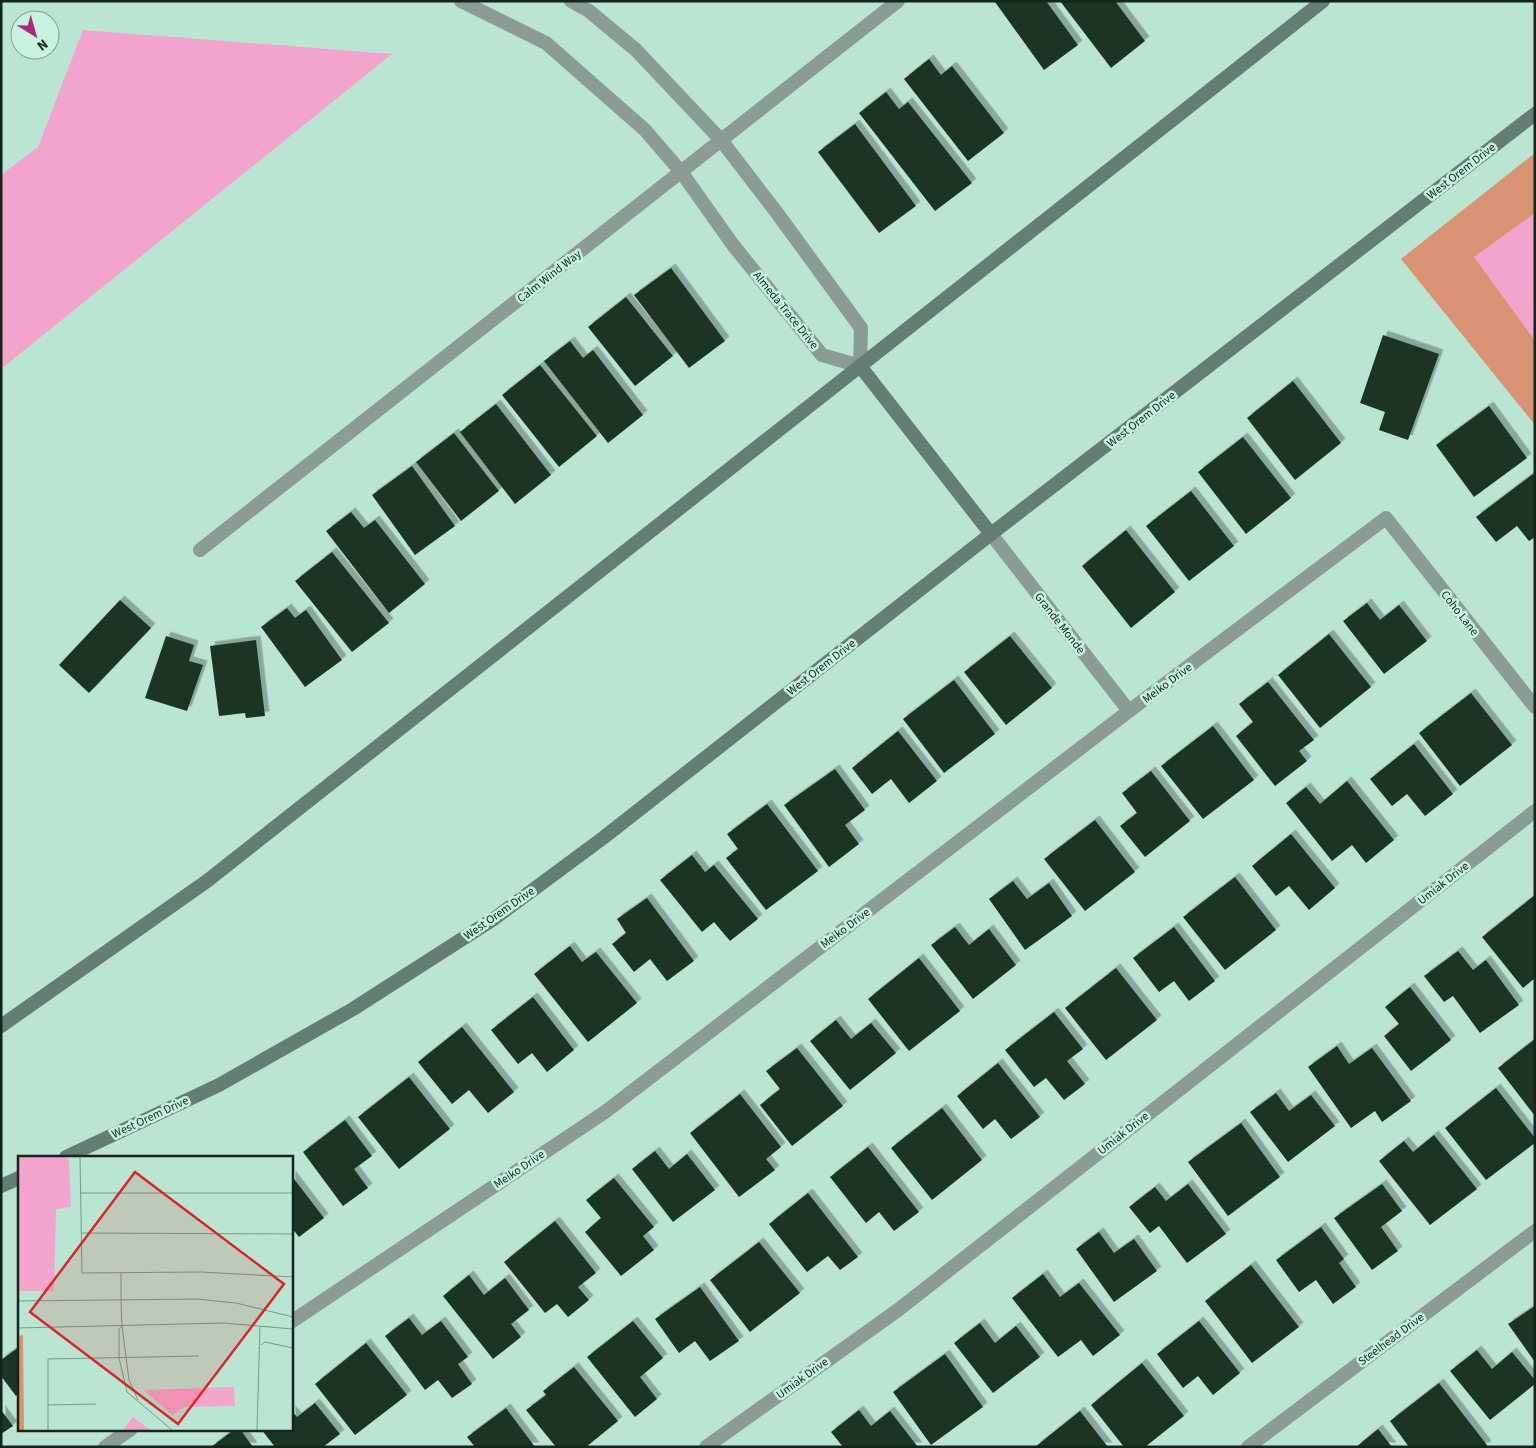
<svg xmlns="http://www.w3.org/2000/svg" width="1536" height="1448" viewBox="0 0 1536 1448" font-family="'Source Sans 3',sans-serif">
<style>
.green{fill:#d89472}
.water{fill:#f3a4cc}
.building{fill:#1c3620;filter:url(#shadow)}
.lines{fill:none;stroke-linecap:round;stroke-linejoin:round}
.minor{stroke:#8b9c94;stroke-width:14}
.secondary{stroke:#647e73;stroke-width:14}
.labels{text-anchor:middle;stroke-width:5;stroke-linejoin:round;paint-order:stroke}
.street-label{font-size:12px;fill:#14241e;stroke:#c7f2e0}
.inset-road{fill:none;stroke:#78988b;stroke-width:1}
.view{fill:#d62828;fill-opacity:0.15;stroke:#d62828;stroke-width:2.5}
.inset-edge{fill:none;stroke:#14241e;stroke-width:2.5}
</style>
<defs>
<filter id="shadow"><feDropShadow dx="4.5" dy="-4.5" stdDeviation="0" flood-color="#0004"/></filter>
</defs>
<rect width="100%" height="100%" fill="#bae5d3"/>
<!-- green -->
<path class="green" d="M1535,153V425L1401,259Z"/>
<!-- water -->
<g class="water">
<path d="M83,30L392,54L1,369V175L38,147Z"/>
<path d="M1535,213V341L1474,257Z"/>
</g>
<!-- building -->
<g class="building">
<path d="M997,1H1046L1078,45L1044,70L995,2Z"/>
<path d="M1060,1H1115L1145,41L1111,68Z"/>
<path d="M929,59L941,75L952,66L1004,133L968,161L904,79Z"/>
<path d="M886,92L899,109L908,102L972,183L935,211L859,113Z"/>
<path d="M855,124L916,206L879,233L818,152Z"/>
<path d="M671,268L725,341L689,368L634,295Z"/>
<path d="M626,297L673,356L635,386L588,327Z"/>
<path d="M1383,335L1439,354L1408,440L1379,430L1385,412L1360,403Z"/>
<path d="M570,341L583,358L593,350L643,415L608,443L544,361Z"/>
<path d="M540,365L597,436L559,467L502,395Z"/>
<path d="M1293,381L1341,443L1295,480L1247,418Z"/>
<path d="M496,404L551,475L515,504L460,432Z"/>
<path d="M1489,406L1527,458L1474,497L1436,445Z"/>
<path d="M454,433L499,491L461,521L416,462Z"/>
<path d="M1243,437L1291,498L1246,534L1198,472Z"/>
<path d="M412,466L455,526L415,555L372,495Z"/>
<path d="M1533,474L1535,476V537L1529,541L1517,526L1496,542L1476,517Z"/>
<path d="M1191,491L1234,546L1189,581L1146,526Z"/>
<path d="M351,512L364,528L375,520L425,584L389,613L326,531Z"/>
<path d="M1126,530L1175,592L1131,628L1082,566Z"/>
<path d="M332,552L389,623L352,652L295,581Z"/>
<path d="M120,600L151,628L89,693L59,665Z"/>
<path d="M1367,603L1380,620L1399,605L1427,641L1384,674L1343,621Z"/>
<path d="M287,608L295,618L306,610L342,660L305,687L261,627Z"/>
<path d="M1329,634L1371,687L1320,728L1278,675Z"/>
<path d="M166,636L194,645L189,661L203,665L187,711L145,698Z"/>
<path d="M1010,636L1052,688L1006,725L964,672Z"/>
<path d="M256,640L265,716L246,718L245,713L219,716L210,646Z"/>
<path d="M954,680L995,734L944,773L903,719Z"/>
<path d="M1268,682L1314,740L1299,751L1307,761L1275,786L1236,736L1253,722L1239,704Z"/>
<path d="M1471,693L1512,745L1460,786L1419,733Z"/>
<path d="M1213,726L1254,780L1203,819L1161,766Z"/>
<path d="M898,731L937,781L909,803L891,779L872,794L852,768Z"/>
<path d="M1414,744L1453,794L1425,816L1407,794L1392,806L1370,779Z"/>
<path d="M835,769L865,810L845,825L859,844L829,867L784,805Z"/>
<path d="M1151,771L1190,821L1145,857L1120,826L1137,813L1122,793Z"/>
<path d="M1347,781L1394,840L1366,863L1352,845L1332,861L1286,803L1306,787L1320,804Z"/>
<path d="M767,804L818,871L766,910L726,858L738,849L727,834Z"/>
<path d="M1095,820L1135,872L1085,911L1044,859Z"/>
<path d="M1291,834L1335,888L1309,910L1289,886L1276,896L1252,866Z"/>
<path d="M692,855L705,872L714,865L758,919L730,941L714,922L702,932L660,880Z"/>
<path d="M1235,877L1276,930L1225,970L1183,917Z"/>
<path d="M1013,881L1027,899L1049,883L1072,916L1025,950L989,899Z"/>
<path d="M1535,895V978L1523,988L1482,937Z"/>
<path d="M647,898L694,961L667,981L650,959L634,972L612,944L626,933L617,919Z"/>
<path d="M955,927L969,945L989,929L1016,965L973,999L931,945Z"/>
<path d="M1174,927L1215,981L1189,1001L1174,981L1159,992L1133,958Z"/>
<path d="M570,946L582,962L596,952L637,1003L588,1042L534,974Z"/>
<path d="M1458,951L1473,970L1486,960L1519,1005L1480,1033L1453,996L1444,1002L1424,976Z"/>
<path d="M919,958L960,1011L909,1051L868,999Z"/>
<path d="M1116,968L1157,1020L1106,1060L1065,1008Z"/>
<path d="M1410,987L1451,1040L1411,1071L1384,1036L1399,1024L1385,1007Z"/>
<path d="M533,997L574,1050L547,1072L532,1053L518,1064L491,1030Z"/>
<path d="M1054,1012L1083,1049L1067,1061L1085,1084L1064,1100L1046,1078L1034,1087L1005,1050Z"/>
<path d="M836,1020L851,1039L871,1023L896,1053L850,1090L810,1041Z"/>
<path d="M462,1027L514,1092L488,1113L469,1090L452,1104L418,1062Z"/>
<path d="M1535,1039V1116L1498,1068Z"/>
<path d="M1337,1046L1349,1064L1372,1048L1411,1101L1382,1122L1375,1111L1351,1128L1308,1067Z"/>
<path d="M797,1048L843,1106L792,1146L760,1105L780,1089L766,1071Z"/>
<path d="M998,1063L1040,1117L1011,1139L995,1119L983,1129L957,1096Z"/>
<path d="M409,1077L450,1129L399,1169L358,1117Z"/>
<path d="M1496,1088L1535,1138V1143L1486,1180L1445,1128Z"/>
<path d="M1276,1093L1289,1111L1311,1095L1335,1126L1288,1162L1250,1112Z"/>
<path d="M740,1094L781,1147L766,1159L775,1170L739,1197L690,1133Z"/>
<path d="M942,1108L982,1160L932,1200L891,1148Z"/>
<path d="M345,1120L372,1156L354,1169L368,1188L343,1206L303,1152Z"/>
<path d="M1241,1123L1280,1177L1228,1216L1188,1162Z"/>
<path d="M1434,1135L1477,1189L1430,1225L1379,1161L1404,1141L1413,1152Z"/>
<path d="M868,1147L919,1212L894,1231L879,1212L866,1223L830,1177Z"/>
<path d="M655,1151L669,1169L687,1154L715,1190L673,1222L632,1169Z"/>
<path d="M291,1175L324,1218L299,1237L291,1227Z"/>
<path d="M614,1178L654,1227L643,1236L654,1250L621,1276L585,1232L601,1218L586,1200Z"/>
<path d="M1188,1184L1226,1234L1187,1263L1159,1226L1150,1233L1129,1207L1155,1187L1166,1201Z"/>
<path d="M1382,1184L1402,1211L1381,1227L1398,1251L1372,1270L1334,1218Z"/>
<path d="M808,1193L858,1257L840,1270L828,1256L807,1272L769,1224Z"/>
<path d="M555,1221L596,1273L578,1287L589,1300L568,1317L557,1304L545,1313L504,1262Z"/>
<path d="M1321,1227L1344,1259L1339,1263L1356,1287L1333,1304L1316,1280L1299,1292L1276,1260Z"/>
<path d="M1099,1232L1114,1253L1134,1239L1157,1271L1114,1302L1076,1249Z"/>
<path d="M759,1242L800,1293L750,1332L710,1280Z"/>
<path d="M1251,1265L1299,1327L1252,1363L1205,1301Z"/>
<path d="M1043,1274L1060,1297L1079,1283L1120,1335L1093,1356L1081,1340L1058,1357L1012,1298Z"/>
<path d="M469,1275L484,1295L505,1278L529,1310L511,1324L521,1337L493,1359L443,1296Z"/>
<path d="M700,1287L739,1341L710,1361L695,1341L679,1353L655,1319Z"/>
<path d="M1535,1306V1362L1508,1324Z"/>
<path d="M409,1318L422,1335L441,1321L468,1357L458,1364L472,1384L452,1398L438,1380L425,1390L385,1336Z"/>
<path d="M633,1321L663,1358L640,1377L657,1399L635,1417L587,1357Z"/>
<path d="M1199,1321L1240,1373L1213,1395L1198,1376L1183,1388L1157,1354Z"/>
<path d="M980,1323L995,1343L1016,1326L1040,1357L993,1393L954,1343Z"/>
<path d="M366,1343L407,1395L355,1435L315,1384Z"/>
<path d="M19,1347V1393L16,1396L1,1376V1360Z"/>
<path d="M1477,1350L1492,1369L1512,1352L1535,1380V1384L1490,1420L1450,1371Z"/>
<path d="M945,1354L983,1407L931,1445L893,1392Z"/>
<path d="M1142,1363L1184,1416L1145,1447H1124L1091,1405Z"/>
<path d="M574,1367L618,1421L586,1447H556L526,1410L546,1395L543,1391Z"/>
<path d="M1439,1383L1487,1445L1485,1447H1409L1390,1421Z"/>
<path d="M315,1403L340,1434L323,1447H275L261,1429H291V1410L297,1417Z"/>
<path d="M506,1408L535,1447H475L467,1437Z"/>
<path d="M1,1410L13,1426L1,1434Z"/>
<path d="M859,1410L871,1426L890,1411L918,1447H843L831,1432Z"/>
<path d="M1080,1411L1108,1447H1035Z"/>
<path d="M235,1429H240L253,1447H211Z"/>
<path d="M1378,1429L1392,1447H1356Z"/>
</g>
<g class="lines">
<!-- minor -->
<g class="minor">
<path d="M461,1L546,43L645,130L682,173L733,245L822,355L860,366L861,328L777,213L721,140L636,50L589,11L571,1"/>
<path d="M991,534L1129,711"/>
<path d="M200,550L898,1"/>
<path d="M291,1322L605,1112L1129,711L1386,518L1535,707"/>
<path d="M105,1447L131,1429"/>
<path d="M706,1447L898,1310L1535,811"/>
<path d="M1248,1447L1535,1231"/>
</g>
<!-- secondary -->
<g class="secondary">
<path d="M860,366L991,534"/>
<path d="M1,1026L207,881L1323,1"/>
<path d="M66,1157L219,1085L353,1009L495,918L603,838L991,534L1535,114"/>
<path d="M1,1186L19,1178"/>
</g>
</g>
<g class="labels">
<!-- street labels -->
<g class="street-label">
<text transform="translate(1461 171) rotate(-38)" y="4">West Orem Drive</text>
<text transform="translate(549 276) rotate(-38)" y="4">Calm Wind Way</text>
<text transform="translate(786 310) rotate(51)" y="4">Almeda Trace Drive</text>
<text transform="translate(1141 419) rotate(-38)" y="4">West Orem Drive</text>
<text transform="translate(1460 613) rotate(52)" y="4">Coho Lane</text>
<text transform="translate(1060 623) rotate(52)" y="4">Grande Monde</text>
<text transform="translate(821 667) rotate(-38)" y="4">West Orem Drive</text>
<text transform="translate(1167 683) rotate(-37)" y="4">Meiko Drive</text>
<text transform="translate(1443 883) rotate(-38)" y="4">Umiak Drive</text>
<text transform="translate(499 913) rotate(-35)" y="4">West Orem Drive</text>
<text transform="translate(845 928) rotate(-37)" y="4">Meiko Drive</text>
<text transform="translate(150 1117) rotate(-25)" y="4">West Orem Drive</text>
<text transform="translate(1123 1133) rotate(-38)" y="4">Umiak Drive</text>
<text transform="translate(519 1169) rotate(-34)" y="4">Meiko Drive</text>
<text transform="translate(1391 1339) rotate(-37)" y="4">Steelhead Drive</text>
<text transform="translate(802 1378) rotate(-36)" y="4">Umiak Drive</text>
</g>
</g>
<!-- overview -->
<g transform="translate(18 1156)">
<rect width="275" height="275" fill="#bae5d3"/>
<path d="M5,179L6,274H0V180Z" fill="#d89472"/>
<path d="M0,1H48L51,5L53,51L38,53L36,135H1ZM216,231L217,250L167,251L154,259L126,234ZM115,261L131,273L133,274H105Z" fill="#f3a4cc"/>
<path class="inset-road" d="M62,1L64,117L183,116L275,121M62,37H275M63,77L275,78M103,117V144M103,144L104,170M0,145L179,143L218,147L275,161M104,170L101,173V202L109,236L154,274M104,170L111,224L120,244M0,172L205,167L275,173M243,189L247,186L275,192M30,249L78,248M30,274V203L181,200M239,274L242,170"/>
<path class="view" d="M117,16L266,128L160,268L12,156Z"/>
<rect width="275" height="275" class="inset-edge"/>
</g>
<!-- border -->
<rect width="1536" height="1448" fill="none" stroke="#14241e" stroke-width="5"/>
<!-- north arrow -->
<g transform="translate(35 35) rotate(143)"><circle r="24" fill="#c7f2e0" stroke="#7fa092"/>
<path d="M0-4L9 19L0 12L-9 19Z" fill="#aa2b7a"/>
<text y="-8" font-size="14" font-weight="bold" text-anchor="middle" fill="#14241e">N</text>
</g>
</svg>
